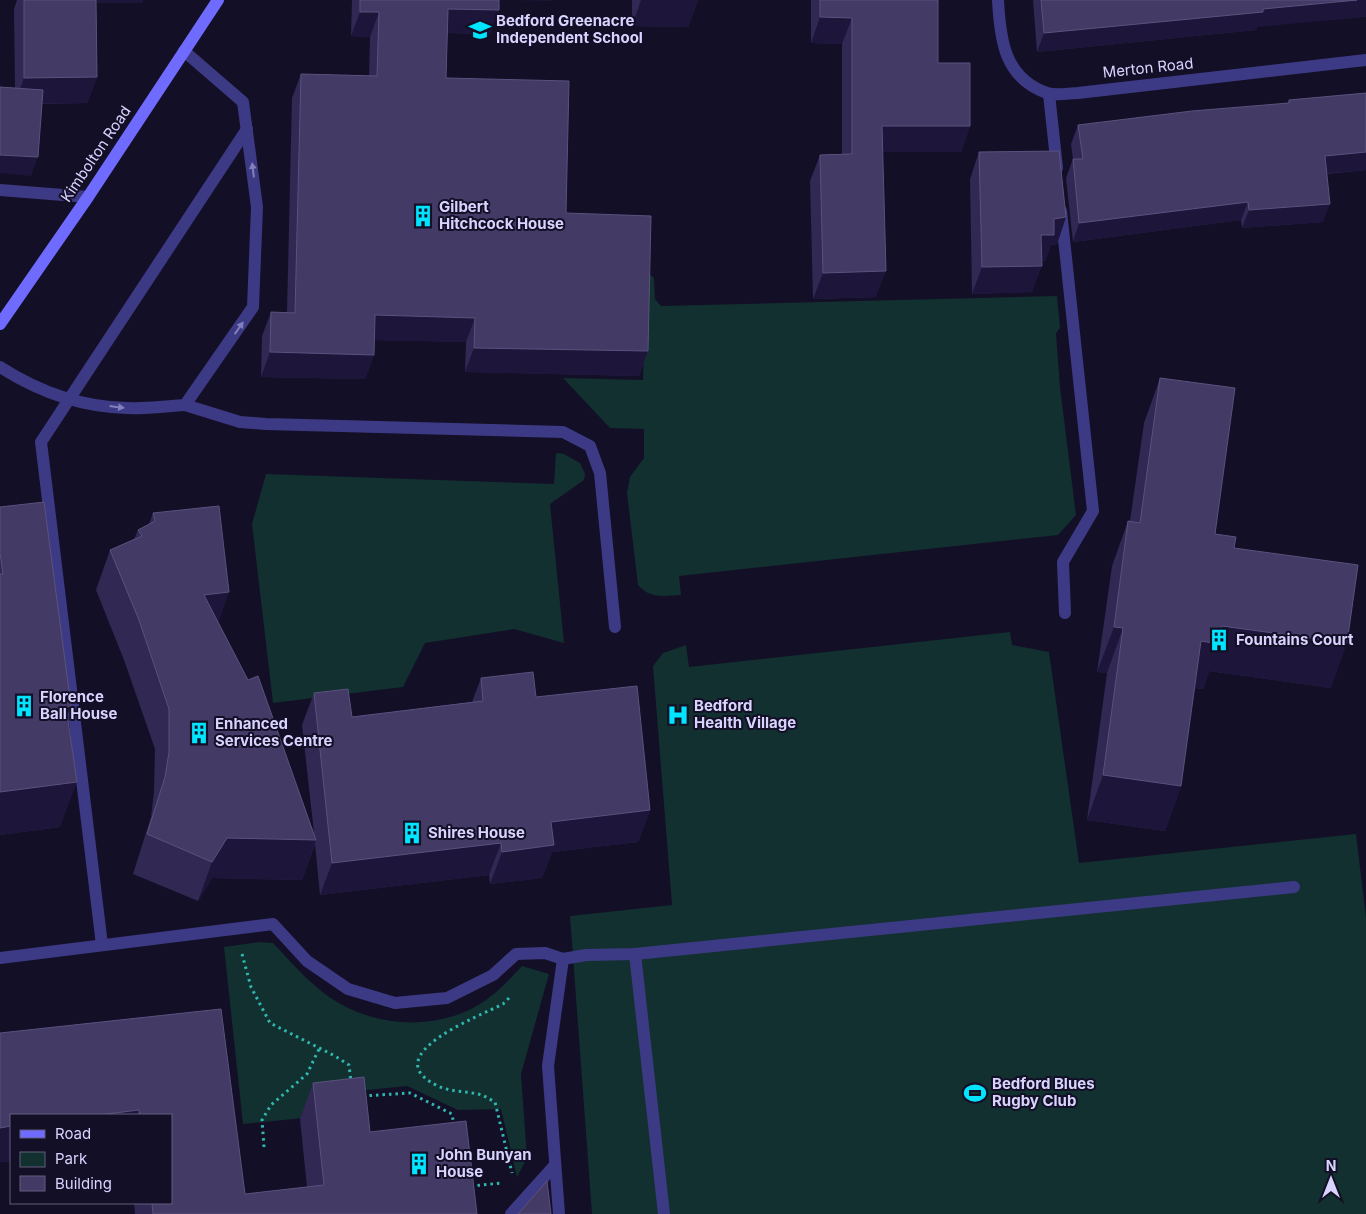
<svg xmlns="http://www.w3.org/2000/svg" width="1366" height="1214" viewBox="0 0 1366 1214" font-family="Inter,sans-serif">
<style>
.green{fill:#12302f}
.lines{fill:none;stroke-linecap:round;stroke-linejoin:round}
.path{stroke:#2fb8b0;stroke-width:3;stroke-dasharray:2.5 4;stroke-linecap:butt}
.service{stroke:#3d3a85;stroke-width:12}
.minor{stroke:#3d3a85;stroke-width:12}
.secondary{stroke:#6f6bff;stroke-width:12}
.wall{fill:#312854}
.shaded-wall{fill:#1d163a}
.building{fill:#433a66;stroke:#5a527e}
.oneway{fill:#837fbc}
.labels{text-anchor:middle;stroke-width:4;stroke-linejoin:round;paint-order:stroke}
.poi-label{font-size:15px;font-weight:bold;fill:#d9d4ff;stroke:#130f26;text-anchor:start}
.street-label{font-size:15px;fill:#d9d4ff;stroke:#130f26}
</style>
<rect width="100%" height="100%" fill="#130f26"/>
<!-- green -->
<g class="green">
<path d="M646,271L654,278L655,299L661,306L1057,296L1060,328L1056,333L1057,347L1060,387L1076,515L1058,535L679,576L681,595C664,596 650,599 638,585L627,493L630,477L644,458V429L610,428L563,378L643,380Z"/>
<path d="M556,453L564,454L580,463L585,474L584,480L550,504L564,643L514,629L425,643L403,687L273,703L252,524L266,474L554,484Z"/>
<path d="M1010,632L1012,645L1049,652L1079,863L1356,834L1366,918V1214H592L570,916L672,905L653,666L663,653L686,645L689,667Z"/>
<path d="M260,942L273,943C291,962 307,981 328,996C371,1027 434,1032 480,1004C495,995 510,979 522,966L549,974L521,1074L527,1158L517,1177L501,1109L458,1110L407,1086L348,1092L351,1113L243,1124L224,947Z"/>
</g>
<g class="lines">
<!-- path -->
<g class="path">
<path d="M242,954L251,987L270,1023L335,1056L349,1065L351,1082"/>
<path d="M509,998L503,1004C480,1016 376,1055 436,1085C449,1092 464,1091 478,1094C484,1095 489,1099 495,1102L512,1173"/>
<path d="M363,1096L410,1093L452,1114L454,1126"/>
<path d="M264,1147L262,1120L271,1105L307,1074L319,1049"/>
<path d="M471,1186L502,1183"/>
</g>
<!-- service -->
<g class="service">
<path d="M1049,94L1057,168"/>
<path d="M0,190L88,197"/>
<path d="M1061,211L1093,511L1063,562L1065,613"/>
<path d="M0,367C39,392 81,407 127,408C146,409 166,406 185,405L253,307L257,207L243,102L184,51"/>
<path d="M185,405L240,422L266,424L563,432L590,446L600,473L615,627"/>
<path d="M102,945L41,442L247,129"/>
<path d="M635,954L664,1214"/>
<path d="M0,958L273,924L307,961L348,989L395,1003L447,998L493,975L516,954L545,953L563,959L548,1066L559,1214"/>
<path d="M563,959L586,955L635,954L1294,887"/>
<path d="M511,1214L555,1165"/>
</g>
<!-- minor -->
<path class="minor" d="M998,0C1000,39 1004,78 1047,93C1056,96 1069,93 1078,93L1366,60"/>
<!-- secondary -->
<path class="secondary" d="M0,324L88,197L218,0"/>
</g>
<!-- wall -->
<g class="wall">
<path d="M17,0H143L142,3H96L97,77L87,103L42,104L31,176L15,88L14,9Z"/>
<path d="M352,0H499L490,34L447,33L446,78L566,213L648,351L639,376L465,372L466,342L374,340V355L365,379L261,377L262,336L271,312H287L292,98L301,74L369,76L370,37L351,36Z"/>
<path d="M632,0H698L688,27L632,26Z"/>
<path d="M811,0H938V63L970,126L961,152H882L876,297L813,299L810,181L820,155L842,154V44L811,43Z"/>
<path d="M1033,0H1366L1257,27L1256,30L1037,52Z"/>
<path d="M1366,93V170L1327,174L1323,222L1242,228L1241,220L1073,242L1066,178L1073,159L1071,144L1078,125L1288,103L1289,100Z"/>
<path d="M979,152L1066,217L1057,244L1051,245L1045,261H1042L1032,292L972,294L970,179Z"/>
<path d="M1160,378L1215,534L1234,548L1331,688L1209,671L1203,689L1194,688L1181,786L1165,831L1087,820L1107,673L1097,672L1112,566L1128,521H1130L1144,423Z"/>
<path d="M0,507L67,717L60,827L0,835Z"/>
<path d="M153,513L229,592L218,622L314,833L302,725L314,693L352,717L472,702L481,678L536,697L650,810L638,842L552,852L542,878L490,884L489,875L320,895L315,844L302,880L212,878L198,901L133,874L151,817L154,791L155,749L124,660L96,590L110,550L134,539L138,530L149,524Z"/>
<path d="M221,1009L245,1194L307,1187L300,1119L313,1083L370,1132L477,1214H135L134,1203H171V1115H11V1161L0,1162V1033Z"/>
</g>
<!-- shaded-wall -->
<g class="shaded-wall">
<path d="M71,0H143L142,3H70Z"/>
<path d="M510,0H552V1Z"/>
<path d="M641,0H698L688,27L632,26Z"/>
<path d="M1357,0H1366V17L1257,27L1256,30L1037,52L1044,33L1263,9Z"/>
<path d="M448,9L499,10L490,34L439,33Z"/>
<path d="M360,12H379L370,37L351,36Z"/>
<path d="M820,17L852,18L842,44L811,43Z"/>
<path d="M97,77L87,103L15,104L24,78Z"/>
<path d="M882,126H970L961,152H872Z"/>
<path d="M1366,152V170L1319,174L1325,156Z"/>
<path d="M0,155L38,157L31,176L0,173Z"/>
<path d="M1248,202L1241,220L1073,242L1079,223Z"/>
<path d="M1330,204L1323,222L1242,228L1249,210Z"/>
<path d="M1066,217L1057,244L1051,245L1045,261H1032L1041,235L1054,219Z"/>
<path d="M1042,266L1032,292L972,294L982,267Z"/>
<path d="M886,271L876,297L813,299L823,273Z"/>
<path d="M375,315L475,318L466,342L366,340Z"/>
<path d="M474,348L648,351L639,376L465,372Z"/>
<path d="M270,352L374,355L365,379L261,377Z"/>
<path d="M229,592L215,631L204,595Z"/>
<path d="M1222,626L1347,643L1331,688L1209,671L1203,689L1184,686L1201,641Z"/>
<path d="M1114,627L1123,628L1107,673L1097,672Z"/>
<path d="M71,706L54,751L66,707Z"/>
<path d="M1103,775L1181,786L1165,831L1087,820Z"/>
<path d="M77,782L60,827L0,835V792Z"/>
<path d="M650,810L638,842L552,852L542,878L490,884L502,852L551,822Z"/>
<path d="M227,838L316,840L302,880L212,878L198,901L212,862Z"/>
<path d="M501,843L489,875L320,895L332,863Z"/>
<path d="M139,1110L137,1115H99Z"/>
<path d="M11,1126V1161L0,1162V1128Z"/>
</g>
<!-- building -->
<g class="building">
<path d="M24,0H96L97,77L24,78Z"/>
<path d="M360,0H499V10L448,9L446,78L569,81L566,213L651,216L648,351L474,348L475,318L375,315L374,355L270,352L271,312L295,313L301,74L377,76L379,12H360Z"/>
<path d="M820,0H938V63H970V126H882L886,271L823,273L820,155L852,154V18L820,17Z"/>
<path d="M1041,0H1357L1263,9V12L1044,33Z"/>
<path d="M0,87L43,90L38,157L0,155Z"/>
<path d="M1366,93V152L1325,156L1330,204L1249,210L1248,202L1079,223L1073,159H1083L1078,125L1192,111L1289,103V100Z"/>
<path d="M1059,151L1066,217L1054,219V235H1041L1042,266L982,267L979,152Z"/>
<path d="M1160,378L1235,388L1215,534L1236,537L1234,548L1358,565L1347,643L1222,626L1219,644L1201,641L1181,786L1103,775L1123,628L1114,627L1128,521L1140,523Z"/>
<path d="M44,502L71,706L66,707L77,782L0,792V574H3L0,553V507Z"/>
<path d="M219,506L229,592L204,595L248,680L258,676L316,840L227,838L212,862L147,834L165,777L169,752V709L139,620L110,550L142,536L138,530L155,521L153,513Z"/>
<path d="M533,672L536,697L637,686L650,810L551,822L554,845L502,852L501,843L332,863L314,693L348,689L352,717L483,701L481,678Z"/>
<path d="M221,1009L245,1194L324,1185L313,1083L364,1077L370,1132L466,1121L477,1214H153L152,1203H171V1115H140L139,1110L99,1115H11V1126L0,1128V1033Z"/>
<path d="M547,1181L551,1214H518Z"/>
</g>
<!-- one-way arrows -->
<defs><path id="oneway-solid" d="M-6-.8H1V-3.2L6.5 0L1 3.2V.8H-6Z" transform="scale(1.25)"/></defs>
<g class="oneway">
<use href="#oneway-solid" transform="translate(253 170) rotate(-97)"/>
<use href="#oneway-solid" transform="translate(239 328) rotate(-55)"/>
<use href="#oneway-solid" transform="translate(117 407) rotate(7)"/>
</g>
<!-- icons -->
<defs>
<g id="school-bare" transform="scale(1.725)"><path d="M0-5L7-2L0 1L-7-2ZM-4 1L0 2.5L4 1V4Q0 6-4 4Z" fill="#00e5ff" stroke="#130f26" stroke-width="2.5" paint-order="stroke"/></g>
<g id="building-bare" transform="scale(1.725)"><path d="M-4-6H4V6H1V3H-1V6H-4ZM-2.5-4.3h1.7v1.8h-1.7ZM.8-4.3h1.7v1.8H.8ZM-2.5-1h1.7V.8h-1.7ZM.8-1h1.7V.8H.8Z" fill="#00e5ff" stroke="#130f26" stroke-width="2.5" paint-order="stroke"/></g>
<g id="hospital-bare" transform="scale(1.725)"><path d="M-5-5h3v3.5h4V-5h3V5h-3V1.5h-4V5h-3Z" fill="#00e5ff" stroke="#130f26" stroke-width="2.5" paint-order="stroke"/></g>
<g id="stadium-bare" transform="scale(1.725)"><path d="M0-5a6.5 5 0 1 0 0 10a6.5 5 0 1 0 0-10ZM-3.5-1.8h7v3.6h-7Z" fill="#00e5ff" stroke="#130f26" stroke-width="2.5" paint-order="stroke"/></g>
</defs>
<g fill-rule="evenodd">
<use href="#school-bare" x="480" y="30"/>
<use href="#building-bare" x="423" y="216"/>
<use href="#building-bare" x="1219" y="640"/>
<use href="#building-bare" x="24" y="706"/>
<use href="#hospital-bare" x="678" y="715"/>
<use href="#building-bare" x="199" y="733"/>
<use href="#building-bare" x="412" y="833"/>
<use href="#stadium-bare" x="975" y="1093"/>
<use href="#building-bare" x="419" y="1164"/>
</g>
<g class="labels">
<!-- poi labels -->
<g class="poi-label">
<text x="496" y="26">Bedford Greenacre<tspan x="496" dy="17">Independent School</tspan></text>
<text x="439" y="212">Gilbert<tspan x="439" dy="17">Hitchcock House</tspan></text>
<text x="1236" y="645">Fountains Court</text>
<text x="40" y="702">Florence<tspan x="40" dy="17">Ball House</tspan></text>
<text x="694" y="711">Bedford<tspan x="694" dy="17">Health Village</tspan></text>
<text x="215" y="729">Enhanced<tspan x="215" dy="17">Services Centre</tspan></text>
<text x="428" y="838">Shires House</text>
<text x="992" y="1089">Bedford Blues<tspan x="992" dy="17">Rugby Club</tspan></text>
<text x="436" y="1160">John Bunyan<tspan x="436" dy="17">House</tspan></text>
</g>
<!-- street labels -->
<g class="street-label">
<text transform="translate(1148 68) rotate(-6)" y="5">Merton Road</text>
<text transform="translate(96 154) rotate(-56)" y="5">Kimbolton Road</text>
</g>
</g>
<!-- legend -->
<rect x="10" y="1114" width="162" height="90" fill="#130f26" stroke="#625e7d"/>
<rect x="20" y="1130" width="25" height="8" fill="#6f6bff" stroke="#625e7d"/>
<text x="55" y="1139" font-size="15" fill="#d9d4ff">Road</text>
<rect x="20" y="1152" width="25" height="15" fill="#12302f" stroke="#625e7d"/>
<text x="55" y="1164" font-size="15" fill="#d9d4ff">Park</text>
<rect x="20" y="1176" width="25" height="15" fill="#433a66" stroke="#625e7d"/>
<text x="55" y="1189" font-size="15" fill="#d9d4ff">Building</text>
<!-- north arrow -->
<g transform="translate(1331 1179)" stroke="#130f26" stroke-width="4" paint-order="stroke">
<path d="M0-4L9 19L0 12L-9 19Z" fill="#d9d4ff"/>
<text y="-8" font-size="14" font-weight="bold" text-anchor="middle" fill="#d9d4ff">N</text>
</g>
</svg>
